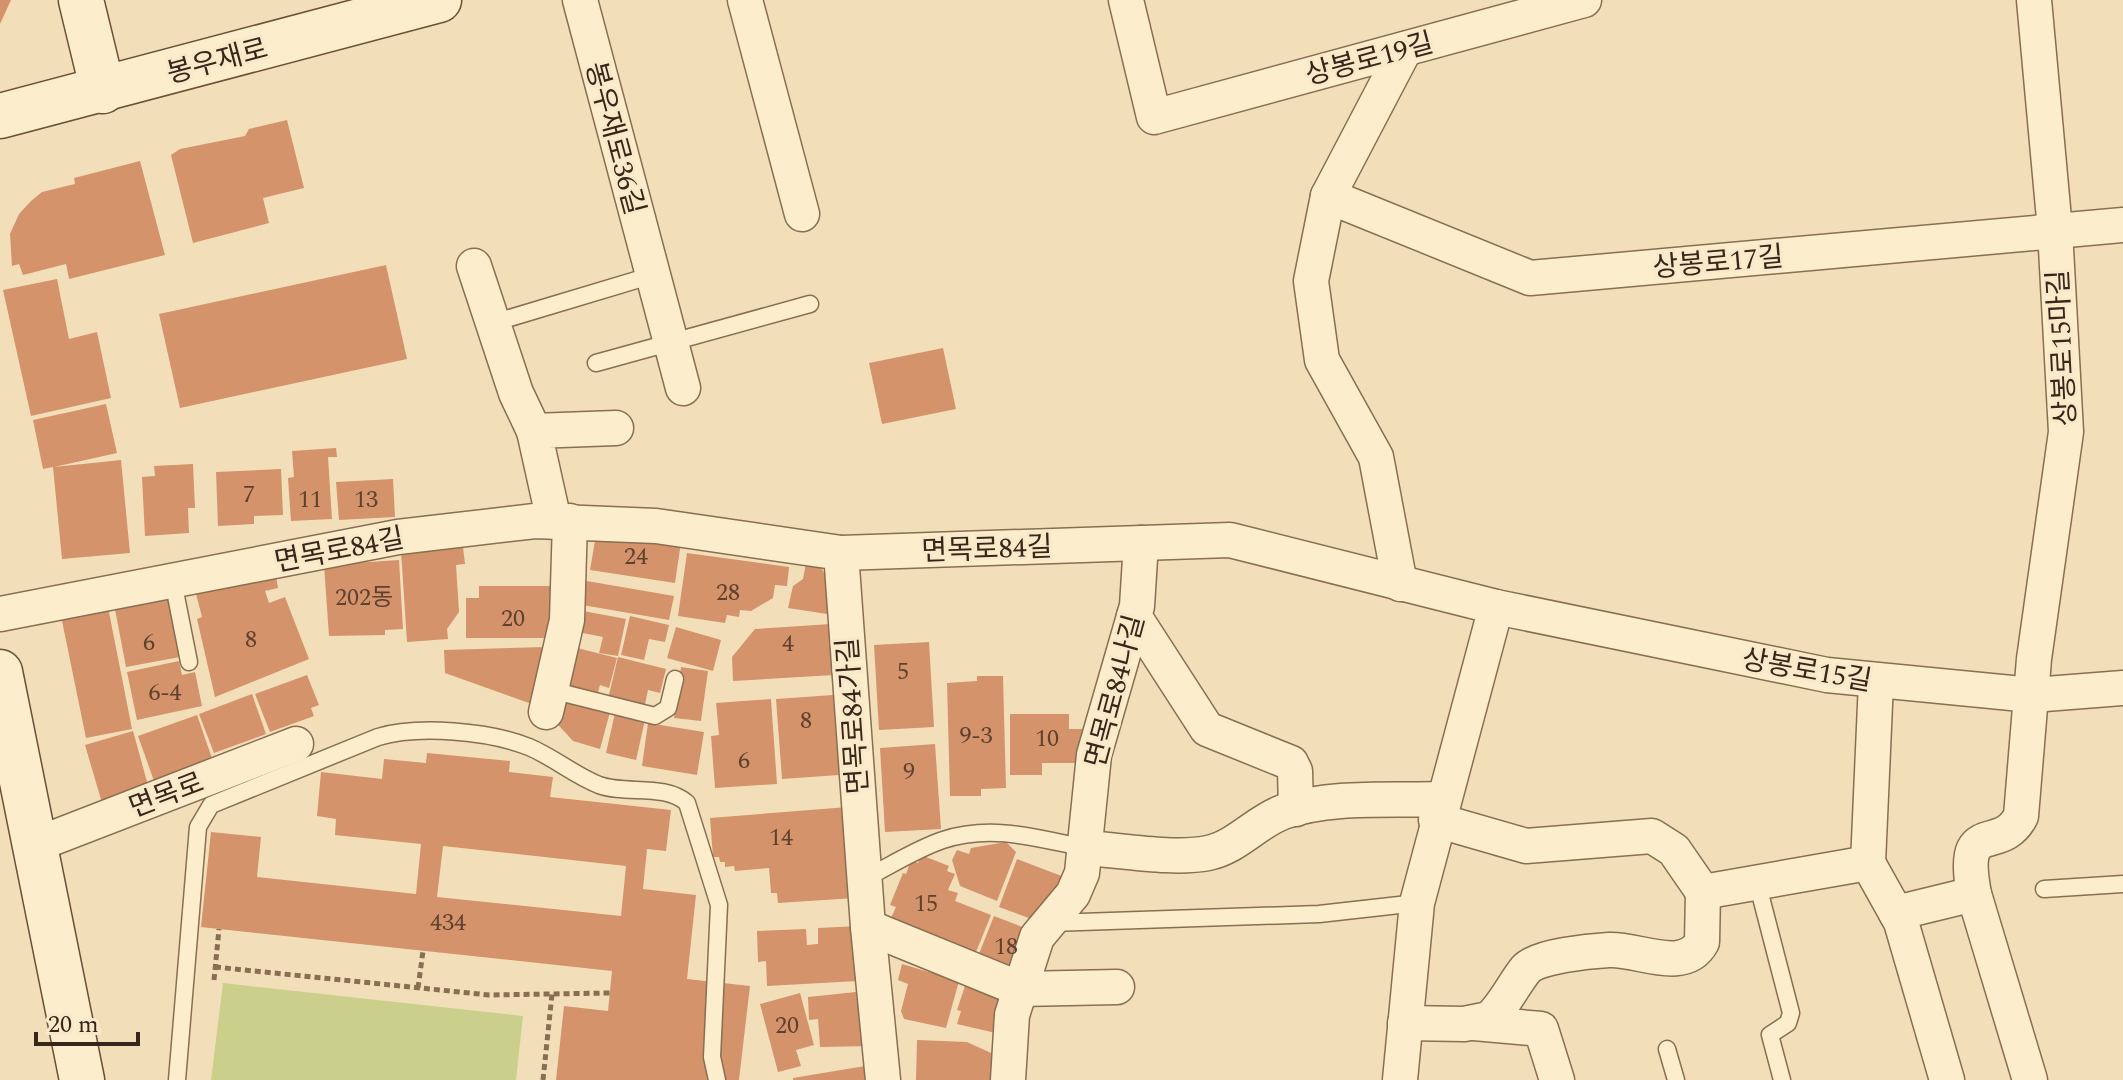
<svg xmlns="http://www.w3.org/2000/svg" width="2123" height="1080" viewBox="0 0 2123 1080" font-family="Spectral,'Noto Sans KR',serif">
<style>
.green{fill:#cad08c}
.building{fill:#d4936b;fill-rule:evenodd}
.lines{fill:none;stroke-linecap:round;stroke-linejoin:round}
.lane-casing{stroke:#896e52;stroke-width:19}
.street-casing{stroke:#896e52;stroke-width:37}
.secondary-casing{stroke:#6b4f36;stroke-width:47}
.path{stroke:#896e52;stroke-width:5;stroke-dasharray:6 4;stroke-linecap:butt}
.lane{stroke:#fcedcc;stroke-width:16}
.street{stroke:#fcedcc;stroke-width:34}
.secondary{stroke:#fcedcc;stroke-width:44}
.labels{text-anchor:middle;stroke-width:6;stroke-linejoin:round;paint-order:stroke}
.number-label{font-size:24px;fill:#5e412e}
.street-label{font-size:28px;fill:#372619;stroke:#f9e9c9}
</style>
<rect width="100%" height="100%" fill="#f2dfb9"/>
<!-- green -->
<path class="green" d="M223,983L523,1016L516,1080H211Z"/>
<!-- building -->
<g class="building">
<path d="M0,0H11L0,24Z"/>
<path d="M287,120L304,188L263,198L269,223L193,243L171,155L180,149L245,136L249,129Z"/>
<path d="M140,161L165,255L69,279L66,264L23,275L19,264L12,266L10,234L19,214L31,201L42,192L75,184L74,178Z"/>
<path d="M386,265L407,359L180,408L159,314Z"/>
<path d="M57,279L69,339L97,332L111,398L31,416L3,290Z"/>
<path d="M943,348L956,409L882,424L869,363Z"/>
<path d="M106,404L117,453L54,467L121,460L130,553L62,559L53,467L43,469L33,420Z"/>
<path d="M336,448L337,457H328L332,519L291,521L288,478L294,477L292,451Z"/>
<path d="M193,464L195,508H188L189,533L145,536L142,477L155,476L154,466Z"/>
<path d="M281,469L283,515L254,516V524L218,526L216,472Z"/>
<path d="M393,479L395,517L339,520L336,482Z"/>
<path d="M597,529L681,542L675,583L590,570Z"/>
<path d="M463,547L465,564L456,565L459,612L447,629L448,639L407,642L401,551Z"/>
<path d="M687,553L789,567L787,586L775,585L773,598L751,611L740,610L739,617L727,615L725,623L678,616Z"/>
<path d="M399,560L403,629L385,630V635L329,636L324,565Z"/>
<path d="M806,563L820,566L833,588L827,614L788,608L793,586L803,579Z"/>
<path d="M275,569L278,588L265,591L269,603L285,597L309,659L215,697L197,619L202,617L194,586Z"/>
<path d="M581,580L674,596L669,620L577,604Z"/>
<path d="M479,586H559L560,638H466V598H479Z"/>
<path d="M168,593L180,657L126,667L114,604Z"/>
<path d="M108,607L132,729L86,738L61,616Z"/>
<path d="M578,610L626,619L618,656L599,653L603,637L573,631Z"/>
<path d="M630,616L669,625L665,642L649,639L644,660L621,655Z"/>
<path d="M831,624L834,675L733,681L732,657L755,629Z"/>
<path d="M676,627L721,640L713,671L667,658Z"/>
<path d="M929,642L934,727L879,730L874,645Z"/>
<path d="M569,646L617,658L609,688L600,685L597,696L559,686Z"/>
<path d="M546,647L540,707L445,673L444,650Z"/>
<path d="M618,657L666,669L660,693L648,690L644,709L608,699Z"/>
<path d="M179,661L182,675L195,672L202,706L137,720L127,672Z"/>
<path d="M681,667L708,671L701,721L674,718Z"/>
<path d="M307,675L319,705L311,708L314,716L270,732L255,694Z"/>
<path d="M977,676H1003L1006,788L981,789V796H950L947,683L977,681Z"/>
<path d="M252,694L266,734L214,753L199,714Z"/>
<path d="M833,695L839,775L782,779L776,699Z"/>
<path d="M556,697L610,712L600,749L573,741L550,716Z"/>
<path d="M771,699L777,784L715,788L711,736L719,735L716,703Z"/>
<path d="M615,713L645,720L636,760L606,753Z"/>
<path d="M1010,714H1069V729H1084V763H1042V775H1010Z"/>
<path d="M197,715L213,761L154,781L138,736Z"/>
<path d="M648,723L704,732L697,775L642,766Z"/>
<path d="M133,731L149,789L102,803L85,745Z"/>
<path d="M935,744L941,829L885,832L880,748Z"/>
<path d="M427,753L510,761L509,772L553,777L550,797L671,810L666,851L647,849L643,889L696,895L687,979L750,986L739,1080H556L564,1006L608,1011L612,971L201,927L211,832L261,837L257,877L416,894L421,844L335,835L336,819L317,816L321,772L382,779L384,759L426,763ZM443,846L626,866L621,916L437,897Z"/>
<path d="M848,807L855,898L778,903L777,893H771L769,868L735,871L734,866L725,867V862H720L719,857H713L710,818Z"/>
<path d="M1006,842L1016,852L997,901L960,886L952,860L957,850L969,854L971,848Z"/>
<path d="M921,855L949,866L947,871L955,874L948,890L958,893L955,901L991,915L976,952L891,918L896,907L890,905L903,873L906,874L911,860L918,863Z"/>
<path d="M1017,859L1072,880L1034,920L999,907Z"/>
<path d="M994,916L1035,932L1018,976L977,959Z"/>
<path d="M859,926L858,981L767,986L766,961L758,962L757,931L806,929L807,945L818,944V928Z"/>
<path d="M902,964L959,981L946,1028L904,1019L901,1011L908,984L898,980Z"/>
<path d="M982,979L1015,991L1000,1034L957,1024L961,1011L957,1010L965,986L979,990Z"/>
<path d="M856,992L857,1002H868L872,1046L820,1047L818,1019L809,1020L808,997Z"/>
<path d="M800,993L814,1045L796,1050L801,1066L778,1072L760,1004Z"/>
<path d="M917,1040L967,1042L1002,1058L1001,1080H916Z"/>
<path d="M865,1066L867,1080H793V1078Z"/>
</g>
<g class="lines">
<!-- lane casing -->
<g class="lane-casing">
<g id="lane">
<path d="M493,323L653,275"/>
<path d="M596,363L810,304"/>
<path d="M173,581L189,662"/>
<path d="M551,690L655,716L668,708L675,679"/>
<path d="M864,879C890,866 916,849 943,840C991,824 1037,838 1085,848"/>
<path d="M1757,882L1791,1013L1788,1023L1770,1035L1782,1080"/>
<path d="M2044,889L2123,884"/>
<path d="M1051,923L1319,914L1417,903"/>
<path d="M1667,1049L1676,1080"/>
<path d="M177,1080L198,827L211,805L378,737C418,725 489,731 529,747C553,757 574,775 599,785C626,795 665,783 687,803L719,905L712,1057L717,1080"/>
</g>
</g>
<!-- street casing -->
<g class="street-casing">
<g id="street">
<path d="M580,0L683,388"/>
<path d="M745,0L802,214"/>
<path d="M1126,0L1154,117L1584,0"/>
<path d="M1328,196L1530,278L2123,225"/>
<path d="M474,266L516,393L534,431"/>
<path d="M554,521L534,431L616,428"/>
<path d="M841,553L868,927L883,1080"/>
<path d="M1400,584L1376,457L1322,360L1311,281L1328,196L1405,49"/>
<path d="M0,614L398,537L535,521L656,526L841,553L1230,540L1496,607L1827,675L2032,695L2123,688"/>
<path d="M1134,616L1207,729L1291,763L1295,771L1296,809"/>
<path d="M546,712L567,620L570,521"/>
<path d="M1436,820L1526,846L1652,836L1674,850L1703,892L1868,863"/>
<path d="M35,845L296,744"/>
<path d="M1085,848C1120,850 1174,860 1208,853C1237,847 1256,822 1283,812C1332,795 1391,801 1442,799"/>
<path d="M1868,863L1901,922L1947,1080"/>
<path d="M1868,863L1876,682"/>
<path d="M1896,913L1974,894"/>
<path d="M868,927L1020,989L1117,987"/>
<path d="M1405,1023L1464,1024L1489,1019C1504,1006 1513,985 1526,969C1537,956 1591,951 1609,950C1637,948 1684,975 1702,942L1703,892"/>
<path d="M1474,1023L1541,1029L1557,1080"/>
<path d="M1008,1080L1012,1015L1037,937L1073,894L1082,873L1094,755L1137,606L1141,543"/>
<path d="M1400,1080L1417,903L1496,607"/>
<path d="M2030,1080L1974,894C1959,814 2000,857 2021,816L2034,659L2066,432L2055,230L2034,0"/>
</g>
</g>
<!-- secondary casing -->
<g class="secondary-casing">
<g id="secondary">
<path d="M81,0L103,91"/>
<path d="M0,116L439,0"/>
<path d="M0,672L82,1080"/>
</g>
</g>
<!-- path -->
<g class="path">
<path d="M215,967L489,995L610,993"/>
<path d="M214,980L219,929"/>
<path d="M418,988L423,951"/>
<path d="M543,1080L552,994"/>
</g>
<!-- lane -->
<use href="#lane" class="lane"/>
<!-- street -->
<use href="#street" class="street"/>
<!-- secondary -->
<use href="#secondary" class="secondary"/>
</g>
<g class="labels">
<!-- number labels -->
<g class="number-label">
<text x="249" y="502">7</text>
<text x="310" y="507">11</text>
<text x="366" y="507">13</text>
<text x="636" y="564">24</text>
<text x="728" y="600">28</text>
<text x="364" y="605">202동</text>
<text x="513" y="626">20</text>
<text x="251" y="647">8</text>
<text x="149" y="650">6</text>
<text x="788" y="651">4</text>
<text x="903" y="679">5</text>
<text x="165" y="700">6-4</text>
<text x="806" y="728">8</text>
<text x="976" y="743">9-3</text>
<text x="1047" y="746">10</text>
<text x="744" y="768">6</text>
<text x="909" y="779">9</text>
<text x="781" y="845">14</text>
<text x="926" y="911">15</text>
<text x="448" y="930">434</text>
<text x="1006" y="954">18</text>
<text x="787" y="1033">20</text>
</g>
<!-- street labels -->
<g class="street-label">
<text transform="translate(1369 58) rotate(-15)" y="10">상봉로19길</text>
<text transform="translate(217 60) rotate(-15)" y="10">봉우재로</text>
<text transform="translate(616 138) rotate(75)" y="10">봉우재로36길</text>
<text transform="translate(1718 261) rotate(-5)" y="10">상봉로17길</text>
<text transform="translate(2061 348) rotate(-93)" y="10">상봉로15마길</text>
<text transform="translate(987 548) rotate(-2)" y="10">면목로84길</text>
<text transform="translate(339 549) rotate(-11)" y="10">면목로84길</text>
<text transform="translate(1807 669) rotate(10)" y="10">상봉로15길</text>
<text transform="translate(1114 691) rotate(-75)" y="10">면목로84나길</text>
<text transform="translate(852 716) rotate(-94)" y="10">면목로84가길</text>
<text transform="translate(166 794) rotate(-21)" y="10">면목로</text>
</g>
</g>
<!-- scale -->
<path d="M36 1032v12h102v-12" fill="none" stroke="#372619" stroke-width="4"/>
<text x="48" y="1032" font-size="24" fill="#372619" stroke="#f9e9c9" stroke-width="6" paint-order="stroke">20 m</text>
</svg>
